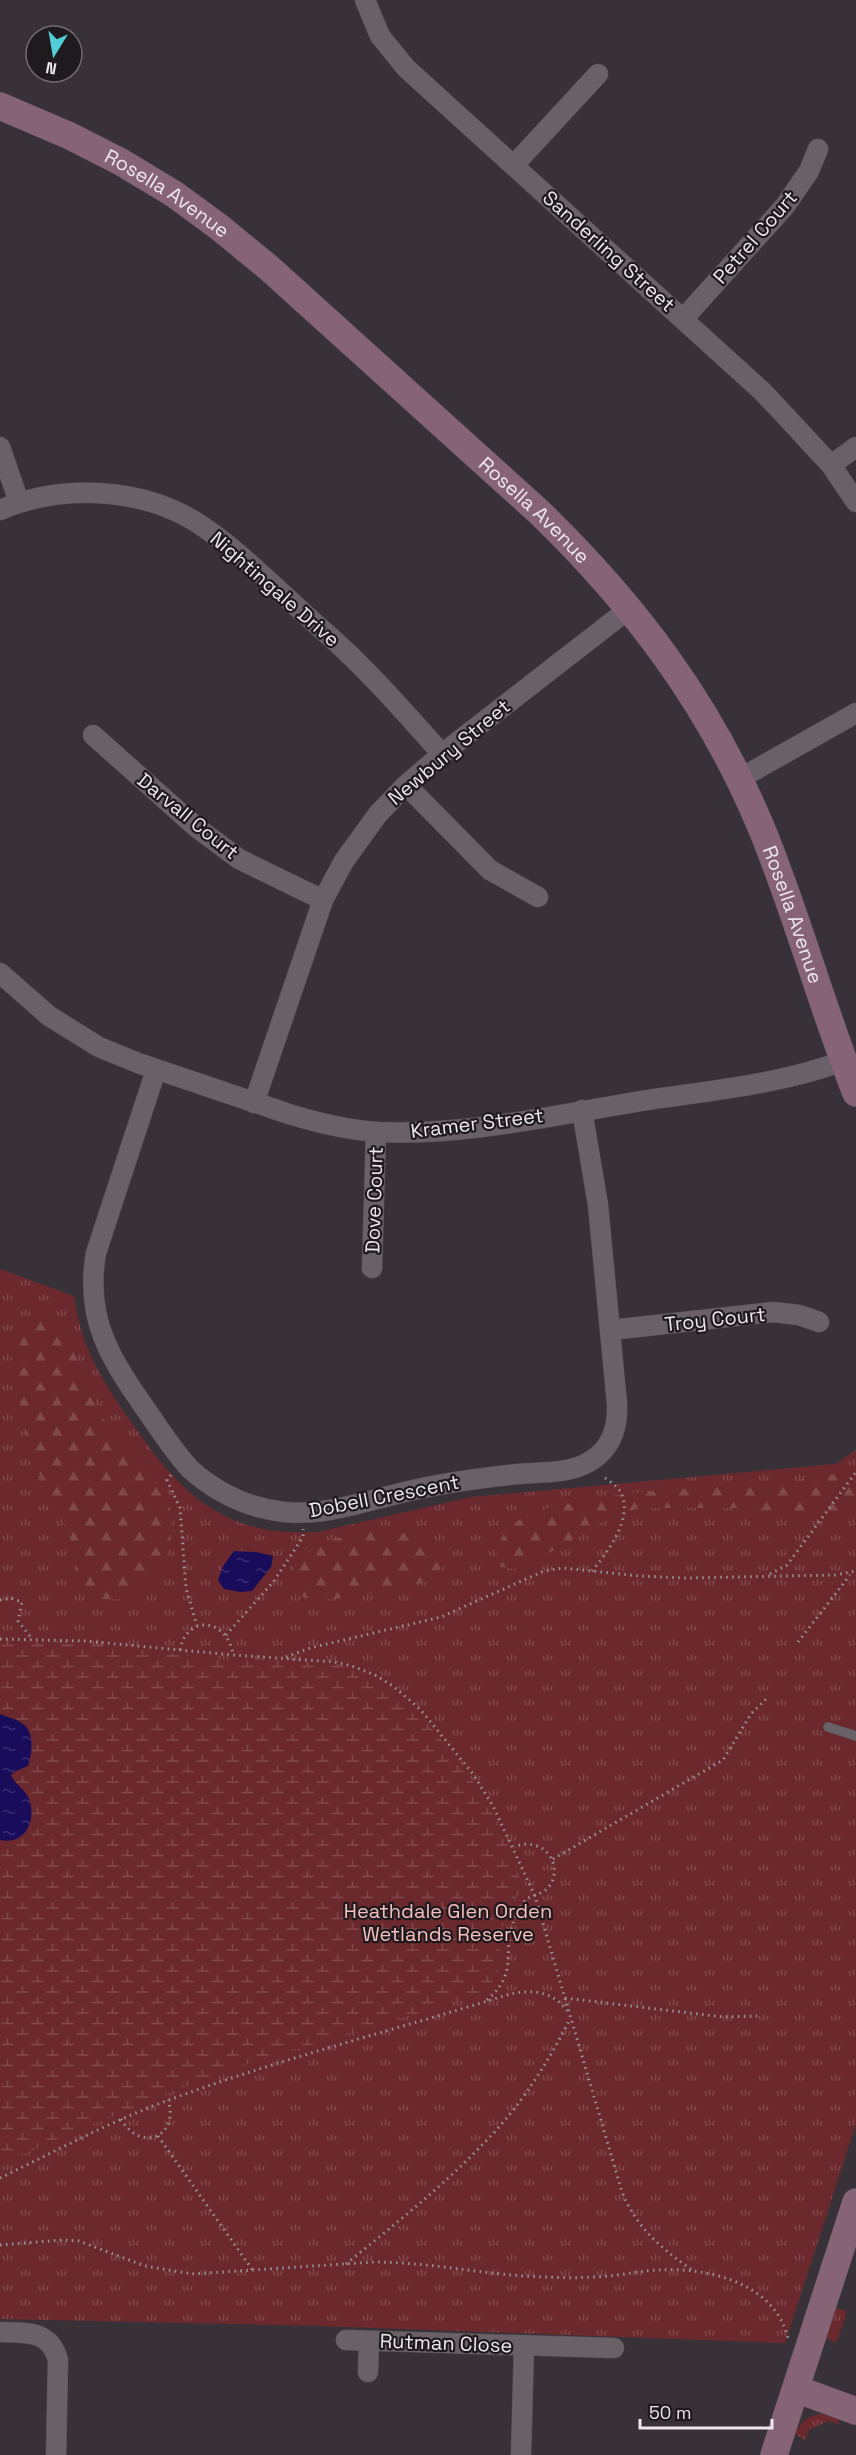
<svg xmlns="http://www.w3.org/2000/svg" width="856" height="2455" viewBox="0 0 856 2455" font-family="'Space Grotesk',sans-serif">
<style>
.grass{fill:url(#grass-tufts)}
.forest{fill:url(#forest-firs)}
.wetland{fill:url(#wetland-marsh)}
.water{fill:url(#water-ripples)}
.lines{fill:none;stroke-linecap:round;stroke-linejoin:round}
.lane-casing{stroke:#554f54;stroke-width:10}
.street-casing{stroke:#554f54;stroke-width:21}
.secondary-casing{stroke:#554f54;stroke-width:28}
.path{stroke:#999399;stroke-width:3;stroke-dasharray:1.5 4.5;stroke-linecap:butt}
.lane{stroke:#696068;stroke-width:9}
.street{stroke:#696068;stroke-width:20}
.secondary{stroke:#876376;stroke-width:27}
.labels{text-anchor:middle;stroke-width:4.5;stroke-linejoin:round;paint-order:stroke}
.street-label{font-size:20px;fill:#ece7ec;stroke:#1e1a1d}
.park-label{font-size:20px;fill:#f7bfbf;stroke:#1e1a1d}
</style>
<defs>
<pattern id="grass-tufts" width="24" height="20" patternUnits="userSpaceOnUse" patternTransform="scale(1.5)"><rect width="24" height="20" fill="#6c292d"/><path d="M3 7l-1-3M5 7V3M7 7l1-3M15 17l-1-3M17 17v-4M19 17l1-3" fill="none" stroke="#81484c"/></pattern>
<pattern id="forest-firs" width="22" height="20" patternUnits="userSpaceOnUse" patternTransform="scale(1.5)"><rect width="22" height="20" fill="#6c292d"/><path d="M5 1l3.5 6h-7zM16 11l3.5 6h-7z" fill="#81484c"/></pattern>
<pattern id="wetland-marsh" width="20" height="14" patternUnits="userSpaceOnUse" patternTransform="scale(1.5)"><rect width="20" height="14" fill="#6c292d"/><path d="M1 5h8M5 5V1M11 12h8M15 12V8" fill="none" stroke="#81484c"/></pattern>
<pattern id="water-ripples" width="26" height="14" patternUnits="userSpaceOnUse" patternTransform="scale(1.5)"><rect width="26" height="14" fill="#180c5b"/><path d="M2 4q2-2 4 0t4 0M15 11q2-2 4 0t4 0" fill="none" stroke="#3a2f73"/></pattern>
</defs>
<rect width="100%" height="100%" fill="#393138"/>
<!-- grass -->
<g class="grass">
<path d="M0,1269L74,1296C81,1347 100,1377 129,1419C180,1493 221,1537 318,1532L471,1497L835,1464L856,1450V2124L785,2343L320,2326L0,2319Z"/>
<path d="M835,2308L847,2311L836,2343L825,2337Z"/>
<path d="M829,2413L840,2416L838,2424L828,2421L809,2430L805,2440L795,2434C802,2419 812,2414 829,2413Z"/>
</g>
<!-- forest -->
<g class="forest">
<path d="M37,1310L59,1319L106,1425L130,1454L150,1465L165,1483L170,1509L171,1536L165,1561L142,1589L120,1599H96L78,1583L75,1552L67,1530L58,1508L45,1488L33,1457L24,1425L11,1356L18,1333Z"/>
<path d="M856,1468V1509L805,1513L737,1508H639L609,1518L563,1546L514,1569L496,1566C496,1551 499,1535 512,1525C533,1509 560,1505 585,1500C640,1490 696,1488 753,1484C787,1481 822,1479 856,1468Z"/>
<path d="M365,1530L397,1532L422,1537L445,1562L426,1582L358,1596L332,1599L304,1598L291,1580L296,1563L321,1543Z"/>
</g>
<!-- wetland -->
<path class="wetland" d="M0,1640L102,1645L215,1659L322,1662L348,1666L389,1685L430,1726L463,1767L489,1806L508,1845L521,1883L520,1893L514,1900L502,1928L498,1975L483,1994L223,2071L62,2137L0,2165Z"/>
<!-- water -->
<g class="water">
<path d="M234,1551L256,1552L273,1556L271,1567L252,1591L240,1592L224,1589L218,1580L223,1566Z"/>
<path d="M0,1714C7,1717 17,1719 23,1724C35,1732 32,1754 28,1766L14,1772L11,1775C15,1785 25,1789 29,1799C37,1821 25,1845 0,1840Z"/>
</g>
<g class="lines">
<!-- lane casing -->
<g class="lane-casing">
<path id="lane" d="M828,1727L856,1736"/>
</g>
<!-- street casing -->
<g class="street-casing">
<g id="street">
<path d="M365,0L380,36L406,68L763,392L831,465L856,502"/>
<path d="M514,165L598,74"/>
<path d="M683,319L785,206L809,171L818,149"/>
<path d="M0,447L19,502"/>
<path d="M831,465L856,447"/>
<path d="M0,510C63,483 147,487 205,528C237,550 266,579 295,605C317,626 341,645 362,667C390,695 416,725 442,754"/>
<path d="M93,735L196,827L239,859L323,900"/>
<path d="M739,779L856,713"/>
<path d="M406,785L490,870L538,897"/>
<path d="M0,973L49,1016L99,1047L138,1063L289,1114C318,1123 348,1130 378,1132C469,1136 559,1114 648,1100C714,1090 781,1084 843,1061"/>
<path d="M156,1070L96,1253C84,1321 112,1361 149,1414C162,1433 175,1453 190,1469C217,1493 248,1508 284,1512C325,1516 366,1501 405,1492C442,1483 479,1478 518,1474C540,1472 569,1474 589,1462C611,1449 618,1429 617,1404L598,1205L582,1110"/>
<path d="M254,1103L323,900L344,861L378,814L406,785L442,754L630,608"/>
<path d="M372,1268L376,1132"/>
<path d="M611,1330L773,1312L799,1315L819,1322"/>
<path d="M0,2332C27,2333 50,2330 58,2360L56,2455"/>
<path d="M346,2340L614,2348"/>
<path d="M368,2372L369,2341"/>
<path d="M521,2455L524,2346"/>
</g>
</g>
<!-- secondary casing -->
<g class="secondary-casing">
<g id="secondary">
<path id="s1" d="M0,106L70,136L121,162L174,194L219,227L269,268L539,512C635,605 709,703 761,827C797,914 821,1005 856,1093"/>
<path d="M796,2389L856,2411"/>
<path d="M774,2455L856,2202"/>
</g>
</g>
<!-- path -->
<g class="path">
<path d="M171,1475L167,1480L180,1508L186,1588L197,1626"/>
<path d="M592,1571C607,1553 635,1517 620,1491C616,1485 608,1480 602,1476"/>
<path d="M770,1574L787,1565L856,1472"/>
<path d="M0,1600L11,1598L22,1602L18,1621L32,1639"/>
<path d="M226,1635L274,1581L303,1537V1529"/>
<path d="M0,1639L85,1641L233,1655L335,1662L355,1667L375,1675L393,1686L420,1709L473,1774L493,1806L535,1896L622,2192C637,2229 663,2250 695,2272"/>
<path d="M798,1642L850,1575"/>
<path d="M180,1650C187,1613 228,1619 233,1655"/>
<path d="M286,1657L310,1648L441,1617L544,1571L563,1568L640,1576L686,1578L835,1575L856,1571"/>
<path d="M553,1859L723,1760L751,1714L766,1699"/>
<path d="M565,1998L723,2017L757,2016"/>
<path d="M487,2000C519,1972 502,1955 513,1923C515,1916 521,1904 527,1899C533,1895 542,1894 548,1888C560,1874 554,1852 537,1846C529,1843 521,1844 514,1847"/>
<path d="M121,2119C140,2153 180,2137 168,2100"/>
<path d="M158,2136L254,2272"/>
<path d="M0,2178C56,2151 111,2121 169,2100C279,2059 395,2030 507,1995C529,1989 553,1990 567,2011"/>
<path d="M0,2245L62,2240L79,2241L145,2266L192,2274L374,2262C432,2262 489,2276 547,2277C567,2278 587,2278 607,2276C623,2275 640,2271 657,2270C707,2267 774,2282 788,2338"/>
<path d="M346,2264C394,2225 442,2187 484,2143C519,2108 548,2063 570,2019"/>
</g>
<!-- lane -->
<use href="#lane" class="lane"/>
<!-- street -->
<use href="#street" class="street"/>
<!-- secondary -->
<use href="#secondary" class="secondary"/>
</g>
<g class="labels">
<!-- street labels -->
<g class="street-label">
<text dy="7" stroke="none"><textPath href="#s1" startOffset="189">Rosella Avenue</textPath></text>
<text transform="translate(755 237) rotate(-49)" y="7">Petrel Court</text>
<text transform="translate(609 251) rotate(42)" y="7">Sanderling Street</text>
<text dy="7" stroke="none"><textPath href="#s1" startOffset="675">Rosella Avenue</textPath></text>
<text transform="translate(275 589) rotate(41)" y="7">Nightingale Drive</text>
<text transform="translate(449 752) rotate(-40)" y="7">Newbury Street</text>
<text transform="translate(188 816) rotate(39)" y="7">Darvall Court</text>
<text dy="7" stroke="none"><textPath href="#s1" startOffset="1161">Rosella Avenue</textPath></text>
<text transform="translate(477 1123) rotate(-7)" y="7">Kramer Street</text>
<text transform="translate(374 1200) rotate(-88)" y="7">Dove Court</text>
<text transform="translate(715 1319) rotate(-6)" y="7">Troy Court</text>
<text transform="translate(384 1496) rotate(-11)" y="7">Dobell Crescent</text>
<text transform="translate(446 2343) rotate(2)" y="7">Rutman Close</text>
</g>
<!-- park labels -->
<g class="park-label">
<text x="448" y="1918">Heathdale Glen Orden<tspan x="448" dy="23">Wetlands Reserve</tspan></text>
</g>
</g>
<!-- north arrow -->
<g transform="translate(54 54) rotate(191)"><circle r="28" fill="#1e1a1d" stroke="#706c70" stroke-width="1.5"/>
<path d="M0-4.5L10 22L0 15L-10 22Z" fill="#52ccd5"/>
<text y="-9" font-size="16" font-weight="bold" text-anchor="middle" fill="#ece7ec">N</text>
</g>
<!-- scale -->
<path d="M640 2419v9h132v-9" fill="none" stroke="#ece7ec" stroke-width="3"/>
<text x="649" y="2419" font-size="18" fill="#ece7ec" stroke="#1e1a1d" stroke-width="4.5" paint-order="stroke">50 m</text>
</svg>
